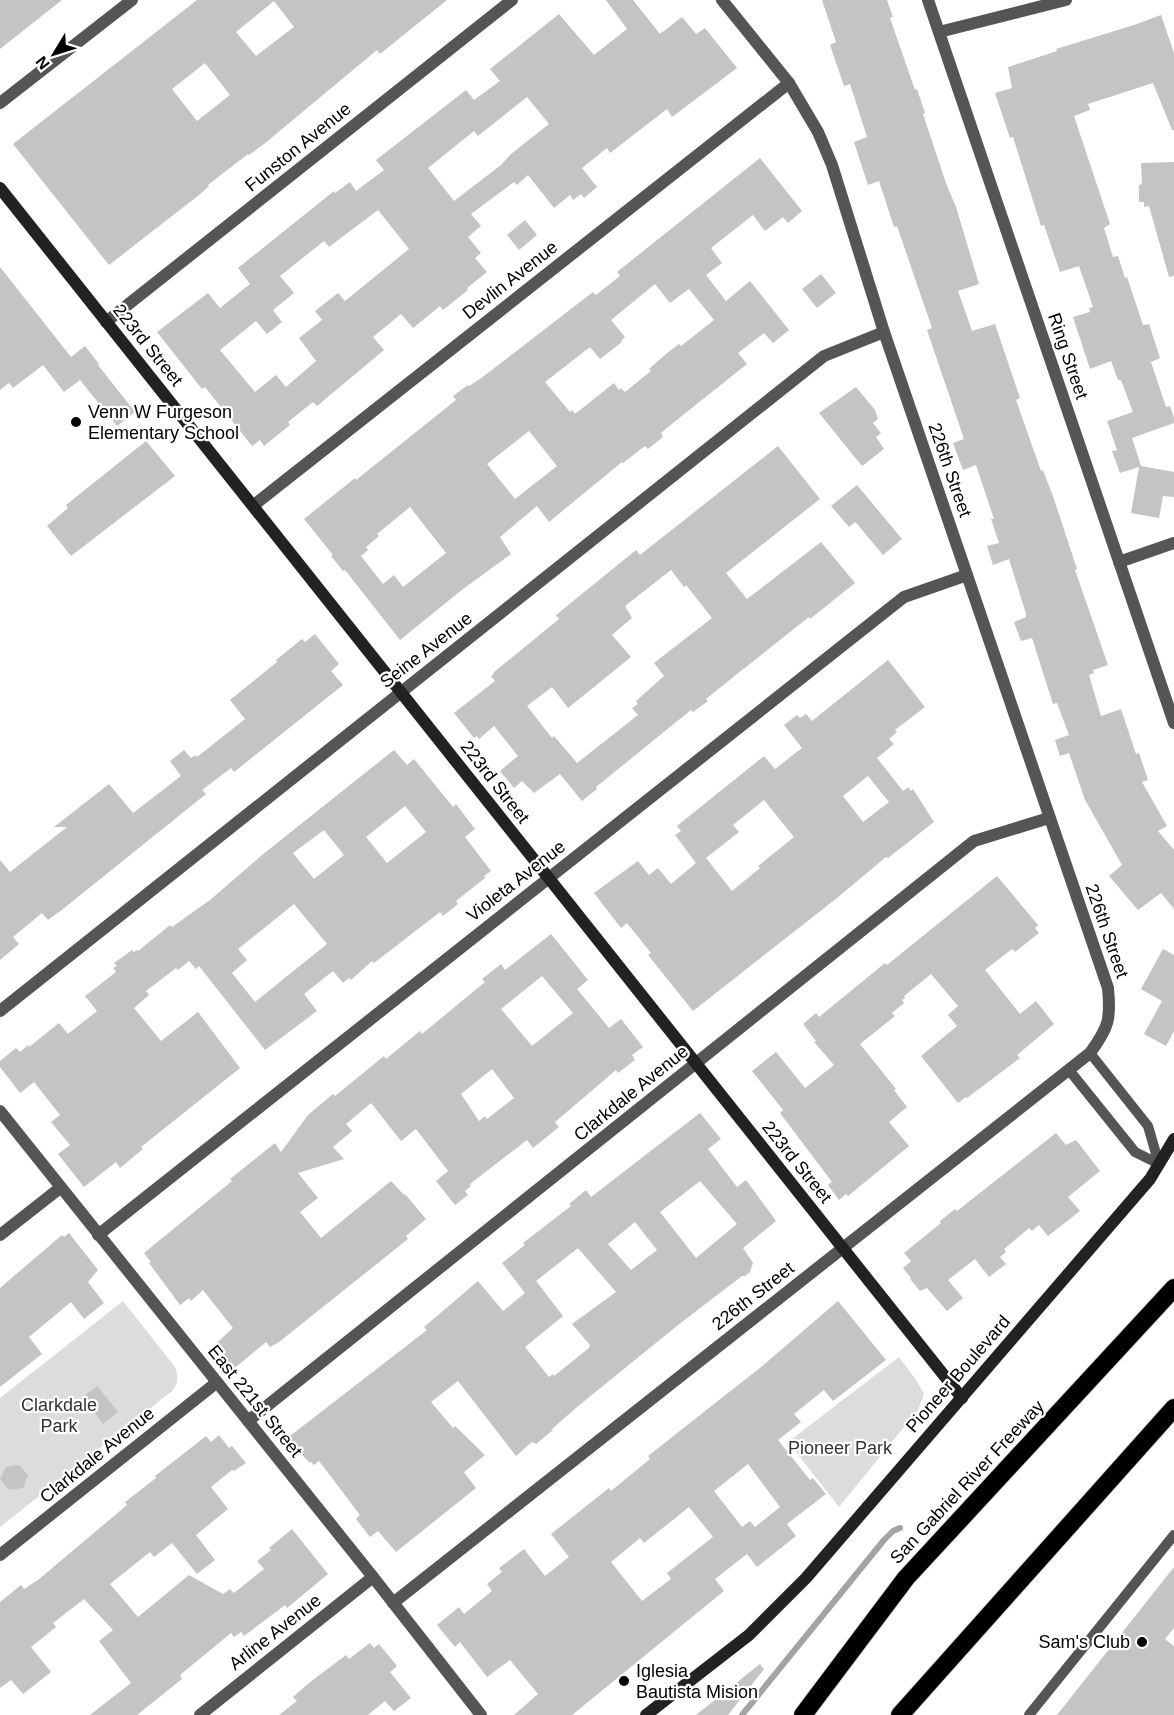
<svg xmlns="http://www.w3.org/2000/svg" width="1174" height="1715" viewBox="0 0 1174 1715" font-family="Helvetica,sans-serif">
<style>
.green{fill:#dcdcdc}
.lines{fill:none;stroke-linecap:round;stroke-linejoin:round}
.stream{stroke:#a3a3a3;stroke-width:6}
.building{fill:#c4c4c4;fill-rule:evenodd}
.highway-casing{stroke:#dbdbdb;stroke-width:20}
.lane{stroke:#555;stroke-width:10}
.street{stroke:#555;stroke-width:12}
.secondary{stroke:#222;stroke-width:12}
.highway{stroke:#000;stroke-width:18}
.poi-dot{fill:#000;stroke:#fff;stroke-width:2}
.labels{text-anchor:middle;stroke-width:4.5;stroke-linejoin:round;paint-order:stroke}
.street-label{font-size:18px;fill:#000;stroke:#fff}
.poi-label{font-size:18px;fill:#000;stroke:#fff;text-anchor:start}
.park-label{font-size:18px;fill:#333;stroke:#fff}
</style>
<rect width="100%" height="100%" fill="#fff"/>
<!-- green -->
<g class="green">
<path d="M123,1301L175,1367C178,1377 179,1382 172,1391L0,1527V1398Z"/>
<path d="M899,1357L916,1380L924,1394L918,1410L839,1507L788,1442Z"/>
</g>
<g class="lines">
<!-- stream -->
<path class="stream" d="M742,1715L884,1540L893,1531L900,1528"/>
</g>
<!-- building -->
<g class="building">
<path d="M0,0H62L0,49Z"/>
<path d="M197,0H447L380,54L377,50L264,144L249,155L248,154L208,185L209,186L199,195L109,265L13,144ZM274,1L294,27L256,56L236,32ZM205,63L230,95L197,121L172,89Z"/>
<path d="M606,0H633L660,34L682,17L696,34L705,28L737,68L672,117L667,109L610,153L607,148L582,168L597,187L584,198L581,194L573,200L570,195L554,208L528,175L517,185L514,182L471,214L481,226L468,237L481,253L475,258L487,272L467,288L468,290L443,310L440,306L413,328L401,314L373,337L384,350L317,406L313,402L288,422L290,425L264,446L260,440L252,446L205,387L202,389L157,332L208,293L220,308L250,284L238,268L334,191L335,193L350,182L356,191L384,170L376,160L466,90L474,100L500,81L490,69L559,14L594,55L627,29ZM527,97L549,124L511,154L501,165L454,201L428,168L474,131L478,136ZM378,210L409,249L345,301L338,293L315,311L322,320L299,338L316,361L286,387L276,375L255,392L220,350L256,321L267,334L282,322L273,310L294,293L280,276L324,241L329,247Z"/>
<path d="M822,0H887L893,17L890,18L915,90L917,89L925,113L923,114L947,186L956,207L979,284L958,291L972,331L995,324L1020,398L1016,400L1041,471L1043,470L1054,499L1077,569L1075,570L1108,665L1093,670L1094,673L1089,675L1101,716L1121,709L1136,754L1139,753L1148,780L1142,782L1167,826L1158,831L1174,850V909L1161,893L1138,910L1109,876L1122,865L1085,800L1069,753L1060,756L1055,740L1069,735L1057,703L1053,704L1032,638L1021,641L1014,622L1026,617V614L1009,559L993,565L987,546L999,543L991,519H994L976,465L963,470L953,443L964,439L927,330L932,328L897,226L894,227L879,181L868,185L854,142L867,137L850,84L844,86L830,45L836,42Z"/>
<path d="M1161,15L1174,53V130H1172L1153,83L1088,104L1090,110L1074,116L1110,224L1104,228L1113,257L1118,256L1125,278L1127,277L1143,325L1149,324L1160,358L1151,362L1166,407L1170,406L1174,418V423L1132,438L1141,466L1174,472V497L1163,496L1159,518L1131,513L1139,467L1120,473L1112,451L1117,450L1107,421L1133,412L1121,380H1118L1111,361L1090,369L1073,317L1090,312L1089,308L1093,307L1079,266L1060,272L1044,225L1041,226L1013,137L1010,138L995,93L1012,88L1008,67L1057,51L1056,49L1134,25Z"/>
<path d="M760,158L802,211L788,223L783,217L765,231L753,215L711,248L722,263L706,275L726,301L750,281L789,330L773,343L764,333L738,353L747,364L668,427L661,433L663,437L648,449L645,446L623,463L622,462L549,522L537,506L500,537L511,554L463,589L400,640L345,570L343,571L331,556L333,555L304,519L355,478L356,480L456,400L453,396L468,385L469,386L480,379L593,292L596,295L620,276L617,272ZM655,284L670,303L689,289L714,320L681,346L679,344L667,353L649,369L651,371L625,392L621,388L619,390L614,383L575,414L572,410L570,412L545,382L590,347L600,359L622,342L621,341L625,337L611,320ZM529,431L557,466L515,499L487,464ZM410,507L446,553L403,587L394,575L383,584L361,556L368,550L366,547L379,536L377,534Z"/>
<path d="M1174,162V276L1169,277L1149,206L1144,207V202H1139V185L1142,184L1141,163Z"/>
<path d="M525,220L537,235L519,250L507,235Z"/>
<path d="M0,267L71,357L85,346L99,364L98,365L135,412L117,426L80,380L64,392L43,365L13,388L9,383L0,390Z"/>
<path d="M821,274L836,293L817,308L802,289Z"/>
<path d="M856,387L875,410L878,419L873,423L881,433L876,437L884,449L862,466L819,413Z"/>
<path d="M146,441L175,476L71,556L47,526L68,508L66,505Z"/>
<path d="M778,446L820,499L726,573L747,599L821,542L855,583L810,619L809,617L732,678L706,699L708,701L693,712L691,710L596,787L597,789L582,801L560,774L534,793L522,781L514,788L500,771L518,756L494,726L479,739L477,736L474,738L454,713L495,681L491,676L494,674L493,673L559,619L556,615L636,550L640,555ZM671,570L684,587L686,585L712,618L654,663L664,676L636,701L638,704L632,708L638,715L577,763L554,736L552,738L527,706L552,687L568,708L631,657L612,635L632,618L625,606Z"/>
<path d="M857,485L902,539L883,555L858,525L855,522L849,527L831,506Z"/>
<path d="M315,634L339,664L331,671L343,685L234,772L231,768L202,790L206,794L63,909L48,920L42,913L13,937L19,944L0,960V860L10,872L67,827H54L109,784L133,813L181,776L170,761L184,750L191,758L196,755L197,757L245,719L230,700L277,662L276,660L302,639L305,642Z"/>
<path d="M888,660L925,707L895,730L897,732L889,739L894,744L877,758L903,791L908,787L911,791L913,789L934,822L888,858L886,857L837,898L693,1011L648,955L651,953L627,923L621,928L594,893L638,861L649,875L658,868L671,884L696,863L675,835L681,831L677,826L764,756L775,769L802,748L784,725L797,715L800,718L806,714L812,721ZM868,776L889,802L863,822L843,796ZM764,800L794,837L758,866L760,868L732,891L706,858L739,832L733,825Z"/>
<path d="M394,750L407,765L414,759L453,807L456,804L475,829L465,837L491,871L484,876L485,878L456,901L458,904L443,916L440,912L374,963L372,961L351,980L349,978L343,983L333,971L304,994L317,1011L265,1050L199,966L196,969L189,961L178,970L176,968L146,991L149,995L134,1008L161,1041L198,1012L240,1068L141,1147L143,1149L120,1168L116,1162L84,1187L58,1154L70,1145L51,1122L60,1115L34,1082L20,1093L0,1067V1061L16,1048L20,1052L28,1045L29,1047L59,1023L68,1034L97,1011L85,996L116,972L113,968L117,966L114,963L132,950L134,952L137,950L138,951L170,925L172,927L210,900L262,855ZM405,806L426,832L387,863L366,837ZM324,830L344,855L314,879L293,853ZM294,904L327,944L255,1002L232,973L247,960L238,949Z"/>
<path d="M997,876L1038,925L1035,928L1039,933L1015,952L1012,949L985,970L1020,1014L1036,1001L1054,1024L1017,1055L1020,1058L967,1098L966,1097L958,1103L921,1056L957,1026L948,1015L958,1006L931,974L904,996L905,998L902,1000L904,1003L892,1013L895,1016L860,1044L896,1089L894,1090L907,1107L889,1122L909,1146L848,1196L846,1194L839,1200L828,1185L832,1182L780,1113L783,1110L752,1071L776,1052L805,1088L834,1065L814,1042L816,1041L803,1024L816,1013L819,1017L885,963L887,965Z"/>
<path d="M551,934L588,980L577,989L609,1028L621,1019L643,1047L632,1055L635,1060L618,1073L616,1070L555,1122L559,1127L533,1148L527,1140L470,1184L471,1186L465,1191L468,1195L455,1205L436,1181L448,1171L416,1129L401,1141L371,1103L346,1124L352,1131L333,1147L344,1159L298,1173L318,1198L300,1212L321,1238L391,1181L404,1195L405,1194L426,1219L406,1236L408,1239L279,1342L270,1347L266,1342L230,1372L210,1349L233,1328L203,1290L191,1301L189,1298L180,1305L149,1263L151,1262L144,1253L232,1181L230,1179L275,1143L281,1152L308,1115L333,1094L335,1096L384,1056L386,1059L420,1031L422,1034L485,982L482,979L501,964L505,970ZM542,976L573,1013L532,1046L501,1009ZM492,1069L514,1098L487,1119L485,1116L479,1121L461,1094Z"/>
<path d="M1163,949L1174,955V1031L1166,1046L1144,1034L1162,1001L1141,989Z"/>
<path d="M700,1113L721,1139L708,1149L737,1187L746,1180L776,1221L743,1248L753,1263L750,1272L745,1276H742L678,1325L577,1407L552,1429L553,1430L536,1444L532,1442L516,1456L458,1381L431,1402L453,1428L455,1426L485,1455L464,1472L476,1488L396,1552L378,1531L370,1537L356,1519L360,1515L319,1461L314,1465L311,1462L310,1463L300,1453L298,1455L288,1442L292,1438L290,1436L427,1330L424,1327L478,1281L503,1311L525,1293L502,1263L525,1245L523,1243L571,1206L569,1204L586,1190L591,1197ZM700,1181L737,1224L696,1258L660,1212ZM635,1222L657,1250L631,1270L608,1244ZM578,1248L616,1292L572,1324L590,1345L589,1348L554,1376L553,1374L549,1377L525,1347L563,1316L536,1281Z"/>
<path d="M1056,1133L1066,1145L1076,1140L1100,1171L1068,1197L1080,1211L1048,1236L1039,1225L1032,1231L1029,1228L1004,1249L1006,1252L1000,1257L1006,1264L989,1277L975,1259L948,1280L963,1298L947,1311L927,1288L920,1291L910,1279L911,1278L903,1268L911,1261L904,1253L941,1223L940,1221L955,1209L957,1211Z"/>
<path d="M69,1233L98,1270L88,1282L104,1303L84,1319L71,1302L29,1337L42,1354L0,1387V1288L62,1235L64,1237Z"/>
<path d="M838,1301L886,1360L833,1401L824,1390L794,1414L801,1422L778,1440L810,1480L813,1478L826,1494L787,1524L796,1536L757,1567L747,1554L715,1579L724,1591L572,1715H514L538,1694L510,1660L487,1677L460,1642L455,1647L437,1625L459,1607L464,1614L492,1591L487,1584L502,1572L499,1568L524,1549L545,1576L569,1557L551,1534L609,1488L611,1491L650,1459L648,1456L761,1367ZM748,1464L780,1507L755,1527L750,1521L742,1527L714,1491ZM689,1507L713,1537L667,1573L671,1579L642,1601L611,1562L640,1538L644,1543Z"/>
<path d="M97,1386L118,1412L103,1424L83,1397Z"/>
<path d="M219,1435L229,1448L232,1446L246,1463L234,1471L232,1470L211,1487L228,1509L196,1535L215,1560L197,1574L172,1543L154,1557L150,1552L110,1584L138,1617L189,1575L223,1594L230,1589L234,1593L264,1569L257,1561L271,1550L269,1548L292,1529L328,1574L287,1608L285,1605L244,1636L241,1632L234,1637L231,1633L180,1675L182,1679L137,1715H90L131,1683L99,1641L113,1630L84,1599L53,1623L56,1627L31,1647L51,1672L23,1694L11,1680L0,1688V1602L21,1585L24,1589L38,1580L127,1505L125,1502L156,1478L155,1476L206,1436L211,1442Z"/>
<path d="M19,1465L28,1475L23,1488L9,1490L0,1479L6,1467Z"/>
<path d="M1174,1567V1628L1165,1639L1174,1646V1715H1057Z"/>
<path d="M370,1643L374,1648L379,1644L397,1666L390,1672L411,1698L394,1711L385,1701L368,1715H279L297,1701L293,1697L309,1683L346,1655L349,1659Z"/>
<path d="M760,1664L764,1669L728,1715H696Z"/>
</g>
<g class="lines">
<!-- highway casing -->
<g class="highway-casing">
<g id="highway">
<path d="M803,1715L906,1578L1174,1288"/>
<path d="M900,1715L1174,1408"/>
</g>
</g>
<!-- lane -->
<g class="lane">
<path d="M1090,1053L1148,1126L1159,1164"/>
<path d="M1069,1070L1135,1152L1159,1164"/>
<path d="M1029,1715L1174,1535"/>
</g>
<!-- street -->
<g class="street">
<path d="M928,0L1174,723"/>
<path d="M939,32L1066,0"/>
<path d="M0,103L132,0"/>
<path d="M106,322L512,0"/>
<path d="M254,505L789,83"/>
<path d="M1119,562L1174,543"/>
<path d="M0,1011L824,356L884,332"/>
<path d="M0,1111L373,1577L481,1715"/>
<path d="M0,1235L60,1188"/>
<path d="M98,1235L904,597L967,575"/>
<path d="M248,1421L974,841L1049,818"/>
<path d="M0,1555L216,1383"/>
<path d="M393,1603L1090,1053C1109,1027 1111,1019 1108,988L884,332L832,165L818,132L789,83L722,0"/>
<path d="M200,1715L373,1577"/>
</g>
<!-- secondary -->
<g class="secondary">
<path d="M0,188L962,1398"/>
<path d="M646,1715L749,1635L806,1578L1150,1179L1174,1139"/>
</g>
<!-- highway -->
<use href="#highway" class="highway"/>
</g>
<!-- markers -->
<g class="poi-dot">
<circle cx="76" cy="422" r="6"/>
<circle cx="1142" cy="1642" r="6"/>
<circle cx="624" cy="1681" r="6"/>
</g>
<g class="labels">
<!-- street labels -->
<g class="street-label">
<text transform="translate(298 147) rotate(-39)" y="6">Funston Avenue</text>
<text transform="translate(510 280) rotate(-38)" y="6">Devlin Avenue</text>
<text transform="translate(148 345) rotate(51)" y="6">223rd Street</text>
<text transform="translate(1068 356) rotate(71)" y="6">Ring Street</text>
<text transform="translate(950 470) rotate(71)" y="6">226th Street</text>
<text transform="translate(426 650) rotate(-38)" y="6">Seine Avenue</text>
<text transform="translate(495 782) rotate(52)" y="6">223rd Street</text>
<text transform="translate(516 881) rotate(-38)" y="6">Violeta Avenue</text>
<text transform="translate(1107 931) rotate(71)" y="6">226th Street</text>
<text transform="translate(631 1093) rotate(-39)" y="6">Clarkdale Avenue</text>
<text transform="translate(797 1162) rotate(51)" y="6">223rd Street</text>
<text transform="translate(753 1296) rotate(-38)" y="6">226th Street</text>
<text transform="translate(958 1374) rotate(-49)" y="6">Pioneer Boulevard</text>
<text transform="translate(255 1401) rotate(51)" y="6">East 221st Street</text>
<text transform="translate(97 1455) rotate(-39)" y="6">Clarkdale Avenue</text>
<text transform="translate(967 1482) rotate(-47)" y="6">San Gabriel River Freeway</text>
<text transform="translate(275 1632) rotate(-38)" y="6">Arline Avenue</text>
</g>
<!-- poi labels -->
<g class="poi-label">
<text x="88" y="418">Venn W Furgeson<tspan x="88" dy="21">Elementary School</tspan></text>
<text x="1130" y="1648" text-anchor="end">Sam's Club</text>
<text x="636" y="1677">Iglesia<tspan x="636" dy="21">Bautista Mision</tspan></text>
</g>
<!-- park labels -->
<g class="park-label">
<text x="59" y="1411">Clarkdale<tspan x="59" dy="21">Park</tspan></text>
<text x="840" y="1454">Pioneer Park</text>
</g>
</g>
<!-- north arrow -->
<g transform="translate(54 54) rotate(232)" stroke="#ffffff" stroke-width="4.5" paint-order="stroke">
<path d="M0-4.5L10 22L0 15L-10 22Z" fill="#000000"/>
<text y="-9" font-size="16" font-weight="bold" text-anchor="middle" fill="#000000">N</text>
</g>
</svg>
